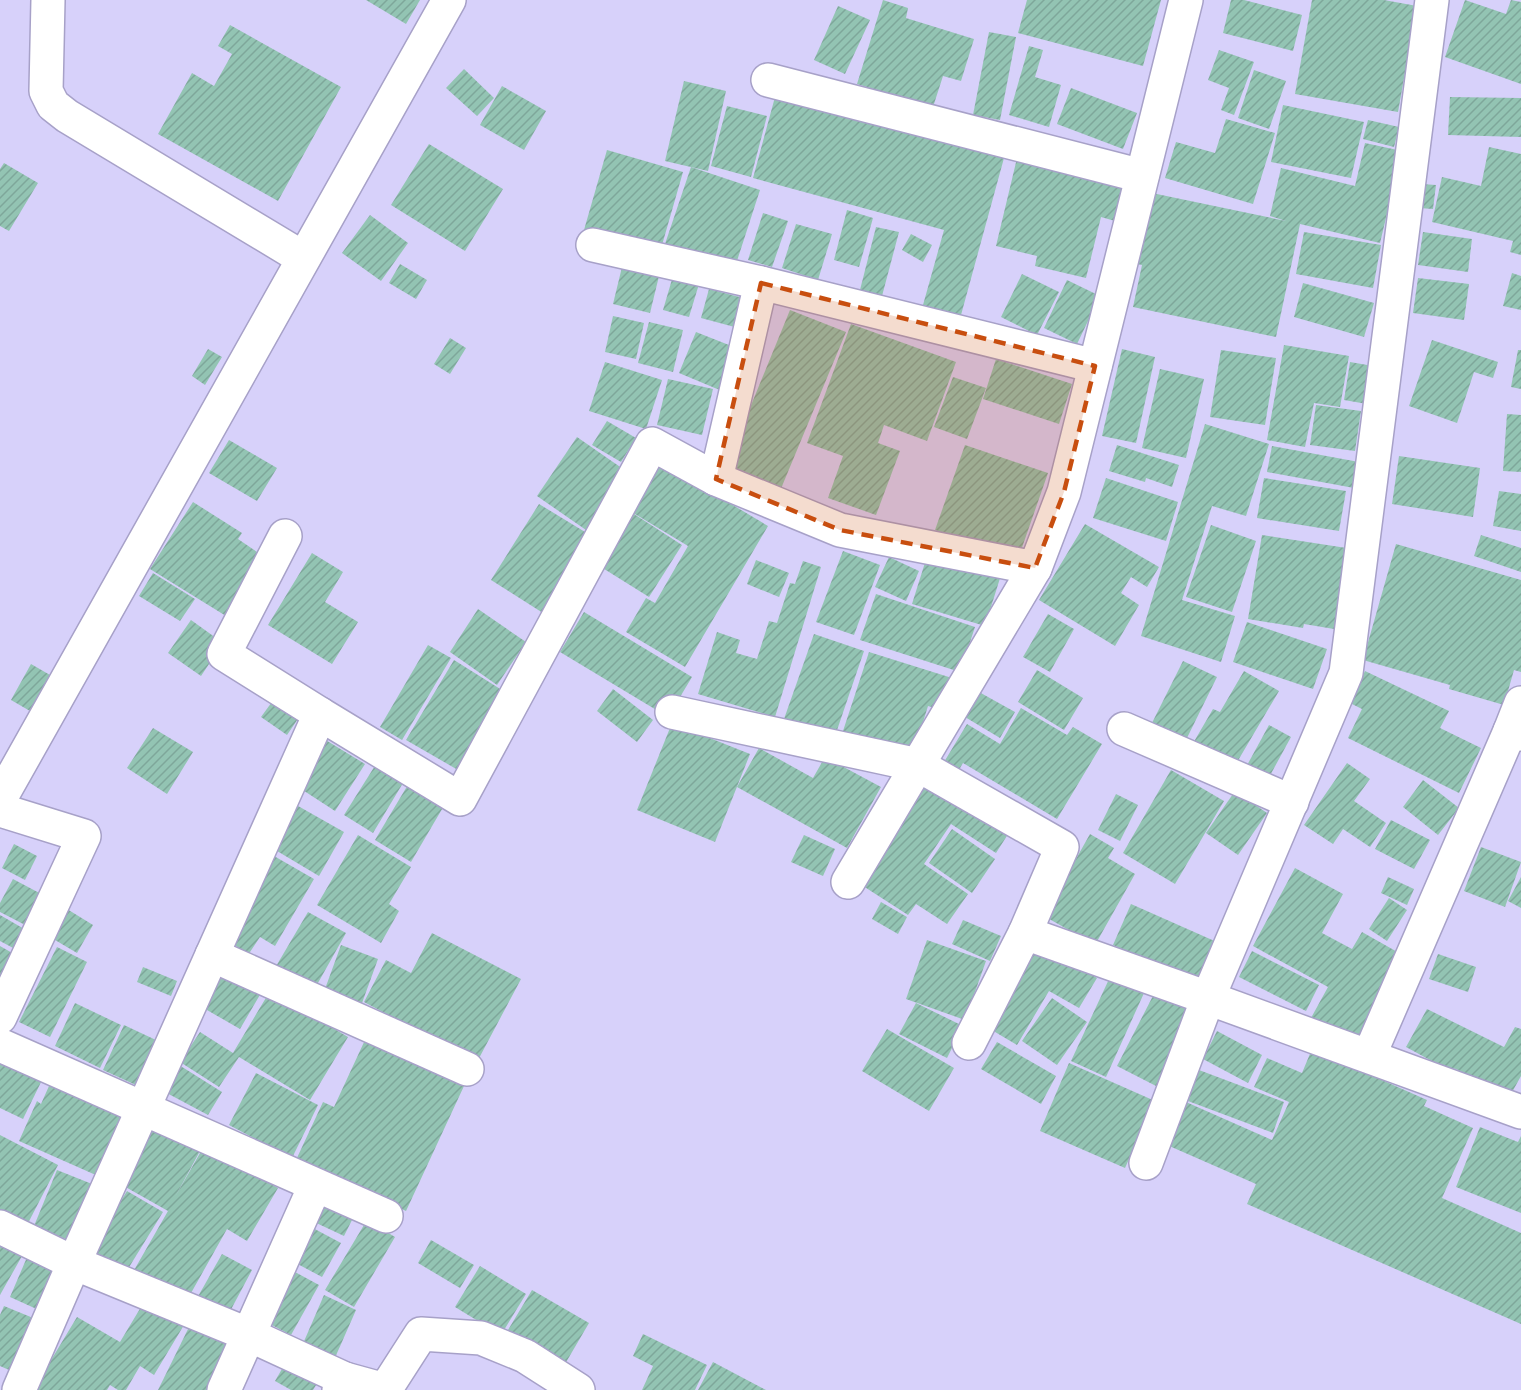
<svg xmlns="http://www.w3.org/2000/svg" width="1521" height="1390" viewBox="0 0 1521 1390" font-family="'IBM Plex Sans',sans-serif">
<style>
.building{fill:url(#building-hatch)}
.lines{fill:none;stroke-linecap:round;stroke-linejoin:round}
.minor-casing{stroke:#a7a1c8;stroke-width:36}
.minor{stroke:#fff;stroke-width:33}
.marked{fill:#c84e0f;fill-opacity:0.2;stroke:#c84e0f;stroke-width:4.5;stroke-dasharray:12 8;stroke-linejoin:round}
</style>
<defs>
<pattern id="building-hatch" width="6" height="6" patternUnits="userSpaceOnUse" patternTransform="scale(1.5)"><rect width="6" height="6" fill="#93c4b3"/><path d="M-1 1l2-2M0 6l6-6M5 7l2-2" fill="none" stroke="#7ea79a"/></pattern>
</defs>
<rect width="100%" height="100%" fill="#d7d1fa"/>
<!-- building -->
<g class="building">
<path d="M366,0H420L406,24Z"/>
<path d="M883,0L908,8L906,18L974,39L961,81L943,76L933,107L857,84Z"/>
<path d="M1027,0H1161L1143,66L1018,33Z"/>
<path d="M1231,0H1244L1302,15L1293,51L1223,33Z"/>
<path d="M1312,0H1384L1417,6L1398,112L1295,94Z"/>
<path d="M1465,0L1506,14L1511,0L1521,2V84L1445,57Z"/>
<path d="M838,6L870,20L845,74L814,60Z"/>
<path d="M230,25L341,87L278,201L158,134L192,73L214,86L232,54L218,46Z"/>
<path d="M989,32L1016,37L1000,120L973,115Z"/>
<path d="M1029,46L1043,50L1035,77L1061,85L1049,127L1009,115Z"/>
<path d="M1219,50L1254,62L1234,115L1221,110L1229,88L1208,80Z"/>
<path d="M464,69L494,98L477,116L446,88Z"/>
<path d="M1254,70L1286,81L1269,129L1238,118Z"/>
<path d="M684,81L726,91L708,171L665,161Z"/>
<path d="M502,86L546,111L524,150L480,125Z"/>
<path d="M1071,88L1137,113L1123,149L1057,124Z"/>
<path d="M775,97L1004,158L961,315L923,305L944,230L753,178Z"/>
<path d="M1450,97L1521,98V137L1448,135Z"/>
<path d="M1283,105L1364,122L1351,178L1271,162Z"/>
<path d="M727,106L767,116L751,177L711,166Z"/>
<path d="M1226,119L1275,133L1253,204L1165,178L1176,142L1215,153Z"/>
<path d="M1368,120L1399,127L1394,147L1363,139Z"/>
<path d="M1365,143L1402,151L1380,243L1300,224L1276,337L1133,307L1142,265L1137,264L1152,193L1286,221L1270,216L1281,168L1355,186Z"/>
<path d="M429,144L503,189L465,251L391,205Z"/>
<path d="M1489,147L1521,154V255L1510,252L1513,241L1432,222L1442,177L1481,186Z"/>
<path d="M607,150L683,172L660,252L584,230Z"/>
<path d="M1018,154L1125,180L1115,221L1101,217L1086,278L1035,266L1037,256L996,246Z"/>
<path d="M4,163L38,183L9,231L0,226V169Z"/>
<path d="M691,167L760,190L735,267L665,244Z"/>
<path d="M1422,184L1436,185L1433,209L1419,208Z"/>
<path d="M847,210L873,218L859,267L834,260Z"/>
<path d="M763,213L788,221L772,267L748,260Z"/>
<path d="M370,215L408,243L381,281L342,253Z"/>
<path d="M796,224L832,234L818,280L782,268Z"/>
<path d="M876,227L899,232L882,296L860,290Z"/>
<path d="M1304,232L1381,245L1373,288L1296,274Z"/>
<path d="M1423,232L1472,239L1468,272L1418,265Z"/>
<path d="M911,234L932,245L923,262L902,250Z"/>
<path d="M623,263L660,272L650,313L613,304Z"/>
<path d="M400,264L427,280L416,299L389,283Z"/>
<path d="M1512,273L1521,276V310L1503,306Z"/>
<path d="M1022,274L1059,292L1037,335L1001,317Z"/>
<path d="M673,276L699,284L689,317L663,310Z"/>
<path d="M1418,278L1469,284L1464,320L1413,313Z"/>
<path d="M1067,280L1100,296L1077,344L1044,328Z"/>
<path d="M1303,283L1374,303L1364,337L1294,317Z"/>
<path d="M709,289L751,300L742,329L701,318Z"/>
<path d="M790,310L846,332L780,491L725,469Z"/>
<path d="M613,316L644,323L636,359L605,352Z"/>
<path d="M649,322L683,330L673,372L638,363Z"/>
<path d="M851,324L956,362L927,441L884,425L878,443L900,451L876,515L828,498L843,456L807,443Z"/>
<path d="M696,332L739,349L722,391L679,373Z"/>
<path d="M450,338L466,348L450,374L434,364Z"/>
<path d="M1432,340L1498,362L1493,378L1474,372L1457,423L1409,406Z"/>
<path d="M1284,345L1349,356L1340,407L1314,403L1305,447L1267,440Z"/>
<path d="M208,349L222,357L205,385L192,376Z"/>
<path d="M1122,349L1155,357L1136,443L1102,436Z"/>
<path d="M1221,350L1276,358L1265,425L1210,417Z"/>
<path d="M1518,350H1521V389L1511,387Z"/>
<path d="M996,359L1072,384L1059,424L983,399Z"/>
<path d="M605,362L662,380L646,429L589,411Z"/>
<path d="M1350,362L1373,366L1367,404L1344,400Z"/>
<path d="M1160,369L1204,379L1186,458L1142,448Z"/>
<path d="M953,377L986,388L967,439L934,427Z"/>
<path d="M668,379L713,389L702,435L657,425Z"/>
<path d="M1316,405L1361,411L1355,451L1310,445Z"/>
<path d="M1507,414L1521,415V472L1503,471Z"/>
<path d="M607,421L636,438L621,462L592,445Z"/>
<path d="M1205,424L1269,444L1246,516L1212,506L1182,600L1235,616L1221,662L1141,636Z"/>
<path d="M577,437L626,471L586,530L537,496Z"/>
<path d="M229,440L277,468L257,501L209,473Z"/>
<path d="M965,445L1048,473L1018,559L935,530Z"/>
<path d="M1117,445L1179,465L1172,487L1146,478L1145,482L1109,471Z"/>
<path d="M1272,446L1359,462L1354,488L1267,472Z"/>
<path d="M1399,456L1480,468L1473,517L1392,504Z"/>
<path d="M659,461L768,526L685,667L626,632L646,598L655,603L688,546L630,511Z"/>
<path d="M1106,478L1178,502L1166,541L1093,518Z"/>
<path d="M1264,478L1346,491L1339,531L1257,518Z"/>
<path d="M1499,491L1521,494V531L1493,526Z"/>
<path d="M193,502L242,533L238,539L263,556L226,616L150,569Z"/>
<path d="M539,504L590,535L543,613L491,580Z"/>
<path d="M634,514L682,545L649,597L601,567Z"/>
<path d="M1085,524L1159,567L1147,587L1131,577L1121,593L1139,605L1115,646L1039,600Z"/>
<path d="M1211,525L1256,541L1232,612L1186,597Z"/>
<path d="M1262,535L1353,549L1340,630L1304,624L1303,628L1248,619Z"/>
<path d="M1481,535L1521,548V572L1474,556Z"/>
<path d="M1396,544L1521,580V672L1514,670L1504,705L1449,689L1450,685L1363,660Z"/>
<path d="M843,551L880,565L854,635L816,622Z"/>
<path d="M312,553L343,572L325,602L358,622L332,664L268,625Z"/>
<path d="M928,553L1001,575L985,626L912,604Z"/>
<path d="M889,557L919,571L906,601L875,587Z"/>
<path d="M756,560L789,573L779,597L747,584Z"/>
<path d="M803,561L821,567L775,717L698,694L717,632L740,640L736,653L757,659L769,621L777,623L790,583L795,584Z"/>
<path d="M153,573L195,599L180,621L139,596Z"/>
<path d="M876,594L975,627L960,672L860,640Z"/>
<path d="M478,609L526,642L497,685L450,652Z"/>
<path d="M584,612L692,677L668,717L560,652Z"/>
<path d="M1048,614L1074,629L1050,672L1023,657Z"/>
<path d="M191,620L223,643L201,676L168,653Z"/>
<path d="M1247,622L1327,649L1313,689L1233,662Z"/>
<path d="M814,634L864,651L835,736L784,719Z"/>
<path d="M428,645L451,658L402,740L380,727Z"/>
<path d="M869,652L952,678L941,710L928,706L913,754L843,731Z"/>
<path d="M454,660L505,692L458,770L406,740Z"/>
<path d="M1183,661L1217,677L1184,744L1150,727Z"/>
<path d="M31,664L50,675L30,711L11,700Z"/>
<path d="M1037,670L1083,698L1064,730L1018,702Z"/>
<path d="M1244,671L1279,691L1233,769L1192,745L1213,709L1220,712Z"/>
<path d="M1365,671L1449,711L1440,728L1481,748L1459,793L1348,738L1362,709L1350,703Z"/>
<path d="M613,689L653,720L637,742L597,711Z"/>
<path d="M979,692L1015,712L1000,738L965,717Z"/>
<path d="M277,695L302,713L287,735L261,717Z"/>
<path d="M1021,708L1067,735L1073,727L1102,744L1057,819L963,763L953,780L938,772L967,724L1000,744Z"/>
<path d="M672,723L750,754L715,842L637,810Z"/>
<path d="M1269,725L1291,737L1267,781L1245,769Z"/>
<path d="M153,728L193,752L167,794L127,768Z"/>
<path d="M324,739L365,764L335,811L295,785Z"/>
<path d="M759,748L813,778L825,757L881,787L847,848L737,787Z"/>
<path d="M378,761L406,778L373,833L344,815Z"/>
<path d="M1347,763L1370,779L1354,801L1386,823L1370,847L1343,829L1333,844L1304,825Z"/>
<path d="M1171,770L1224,801L1175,884L1123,853Z"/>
<path d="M933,775L1012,828L996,853L951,824L924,864L968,894L947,924L916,904L908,915L860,884Z"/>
<path d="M1423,780L1459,808L1438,835L1403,807Z"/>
<path d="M409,783L445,804L411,862L375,840Z"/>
<path d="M1235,791L1267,813L1238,855L1206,833Z"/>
<path d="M1116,794L1138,805L1120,841L1098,830Z"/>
<path d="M291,802L344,832L319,876L267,845Z"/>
<path d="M1391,820L1430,840L1414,869L1375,849Z"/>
<path d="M952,829L995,859L972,893L929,863Z"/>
<path d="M1090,834L1114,848L1108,858L1135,874L1095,945L1044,916Z"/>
<path d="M358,835L411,867L389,904L399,911L381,943L317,905Z"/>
<path d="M804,835L835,849L823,876L791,862Z"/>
<path d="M14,844L37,856L25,880L2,868Z"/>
<path d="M1481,847L1521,862L1505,907L1464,891Z"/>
<path d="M274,856L314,879L275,946L260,937L248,955L227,939Z"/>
<path d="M1295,868L1343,894L1322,933L1352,949L1362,932L1408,958L1361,1046L1311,1018L1328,987L1253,946Z"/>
<path d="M1388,877L1414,889L1407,905L1381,893Z"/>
<path d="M1521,877V908L1508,901Z"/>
<path d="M13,879L45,896L29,927L0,912V903Z"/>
<path d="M1389,898L1407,910L1387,941L1369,929Z"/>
<path d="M881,902L907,917L898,934L872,919Z"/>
<path d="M1131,904L1219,943L1201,984L1113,945Z"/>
<path d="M67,909L93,925L77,953L50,937Z"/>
<path d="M308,912L346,933L314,990L275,968Z"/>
<path d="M0,915L26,930L15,949L0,941Z"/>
<path d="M963,920L1001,936L990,961L952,944Z"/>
<path d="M432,933L521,979L477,1062L364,1002L386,960L411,973Z"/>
<path d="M927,940L986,961L965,1020L906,999Z"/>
<path d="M1035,941L1097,978L1079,1008L1049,991L1017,1045L985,1026Z"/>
<path d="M341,945L378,959L362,1003L325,989Z"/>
<path d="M0,946L14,954L0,976Z"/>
<path d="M57,947L87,962L50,1037L19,1022Z"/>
<path d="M1252,951L1319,985L1306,1011L1239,977Z"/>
<path d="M1438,954L1476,967L1468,992L1429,979Z"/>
<path d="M143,967L177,981L171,996L137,982Z"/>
<path d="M221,970L261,993L240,1029L200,1006Z"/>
<path d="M1110,977L1144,993L1106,1077L1071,1061Z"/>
<path d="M1156,990L1197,1011L1158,1087L1117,1066Z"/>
<path d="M270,991L348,1037L310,1100L239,1057L219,1087L180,1062L200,1032L233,1053Z"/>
<path d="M1052,998L1087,1022L1057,1065L1022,1041Z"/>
<path d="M75,1003L121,1025L100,1068L55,1046Z"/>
<path d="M916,1003L963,1026L947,1058L899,1034Z"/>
<path d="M1427,1009L1504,1047L1515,1027L1521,1029V1076L1511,1094L1497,1091L1456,1069L1441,1066L1406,1047Z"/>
<path d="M124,1025L158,1041L138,1086L103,1070Z"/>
<path d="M887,1029L954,1068L929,1111L862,1071Z"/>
<path d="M1217,1031L1262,1055L1248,1083L1203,1059Z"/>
<path d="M365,1040L464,1086L406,1211L296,1160L323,1102L334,1107Z"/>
<path d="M997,1042L1056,1076L1041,1104L981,1069Z"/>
<path d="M1312,1049L1427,1100L1424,1106L1473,1128L1442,1198L1521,1233V1324L1247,1204L1256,1184L1167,1145L1186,1102L1272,1140L1289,1102L1254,1087L1267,1058L1302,1073Z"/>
<path d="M0,1054L44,1076L23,1119L0,1108Z"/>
<path d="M1069,1063L1155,1101L1125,1168L1040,1131Z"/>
<path d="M179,1065L222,1092L208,1115L163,1091Z"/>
<path d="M1199,1070L1284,1102L1273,1133L1188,1101Z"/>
<path d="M256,1073L318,1105L292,1158L229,1125Z"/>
<path d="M53,1077L127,1110L98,1176L19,1141L37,1101L41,1104Z"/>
<path d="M154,1126L200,1151L175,1197L204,1146L278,1188L247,1241L227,1229L186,1302L133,1272L168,1211L122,1185Z"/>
<path d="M1480,1127L1518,1142L1521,1136V1213L1456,1187Z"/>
<path d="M0,1135L58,1165L25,1229L0,1216Z"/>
<path d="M57,1170L97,1186L73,1242L34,1226Z"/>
<path d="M127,1191L163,1212L123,1277L87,1256Z"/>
<path d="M321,1198L355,1214L344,1236L310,1220Z"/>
<path d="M367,1220L395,1237L354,1307L325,1290Z"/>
<path d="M311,1227L341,1243L322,1277L292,1261Z"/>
<path d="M431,1240L474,1265L460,1288L418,1263Z"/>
<path d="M0,1244L22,1256L0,1295Z"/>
<path d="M222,1254L252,1270L227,1317L196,1300Z"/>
<path d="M28,1255L59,1268L41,1311L10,1297Z"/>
<path d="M480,1266L526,1294L501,1335L455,1307Z"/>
<path d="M295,1272L319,1285L291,1335L266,1322Z"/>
<path d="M532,1290L589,1323L565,1364L508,1330Z"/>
<path d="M324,1295L356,1310L334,1360L302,1346Z"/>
<path d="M144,1302L184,1325L154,1375L140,1366L126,1390H118L110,1385L107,1390H33L77,1317L120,1342Z"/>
<path d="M4,1306L38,1320L16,1373L0,1366V1315Z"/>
<path d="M191,1323L231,1344L208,1390H158Z"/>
<path d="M643,1334L707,1365L695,1390H642L653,1366L633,1356Z"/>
<path d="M286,1362L318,1382L313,1390H291L275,1381Z"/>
<path d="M713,1362L766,1390H698Z"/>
</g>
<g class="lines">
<!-- minor casing -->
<g class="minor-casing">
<g id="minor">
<path d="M48,0L46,91L53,105L67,116L303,258"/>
<path d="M768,80L1142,176"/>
<path d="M593,245L761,283"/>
<path d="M716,479L761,283L1095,366"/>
<path d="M285,536L224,654L320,714"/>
<path d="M1521,703L1510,731L1521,734"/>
<path d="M672,712L918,765L1062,847L1025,933L1208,998L1346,673L1432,0"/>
<path d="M1124,729L1292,802"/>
<path d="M0,799L449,0"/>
<path d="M0,810L84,836L0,1017"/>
<path d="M848,882L1035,568"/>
<path d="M212,955L467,1069"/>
<path d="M969,1043L1025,933"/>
<path d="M0,1045L386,1216"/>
<path d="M1369,1056L1510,731"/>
<path d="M1146,1163L1208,998L1521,1112"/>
<path d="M0,1227L74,1263L19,1390"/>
<path d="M345,1379L385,1390L421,1334L481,1338L525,1356L578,1390"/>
<path d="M224,1390L315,1186"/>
<path d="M339,1390L345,1379L247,1334L74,1263L320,714L460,799L652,444L716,479L840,530L1035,568L1064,492L1186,0"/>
</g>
</g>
<!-- minor -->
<use href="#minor" class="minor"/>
</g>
<!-- marked area -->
<path class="marked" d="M761,283L1095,366L1064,492L1035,568L840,530L716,479Z"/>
</svg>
